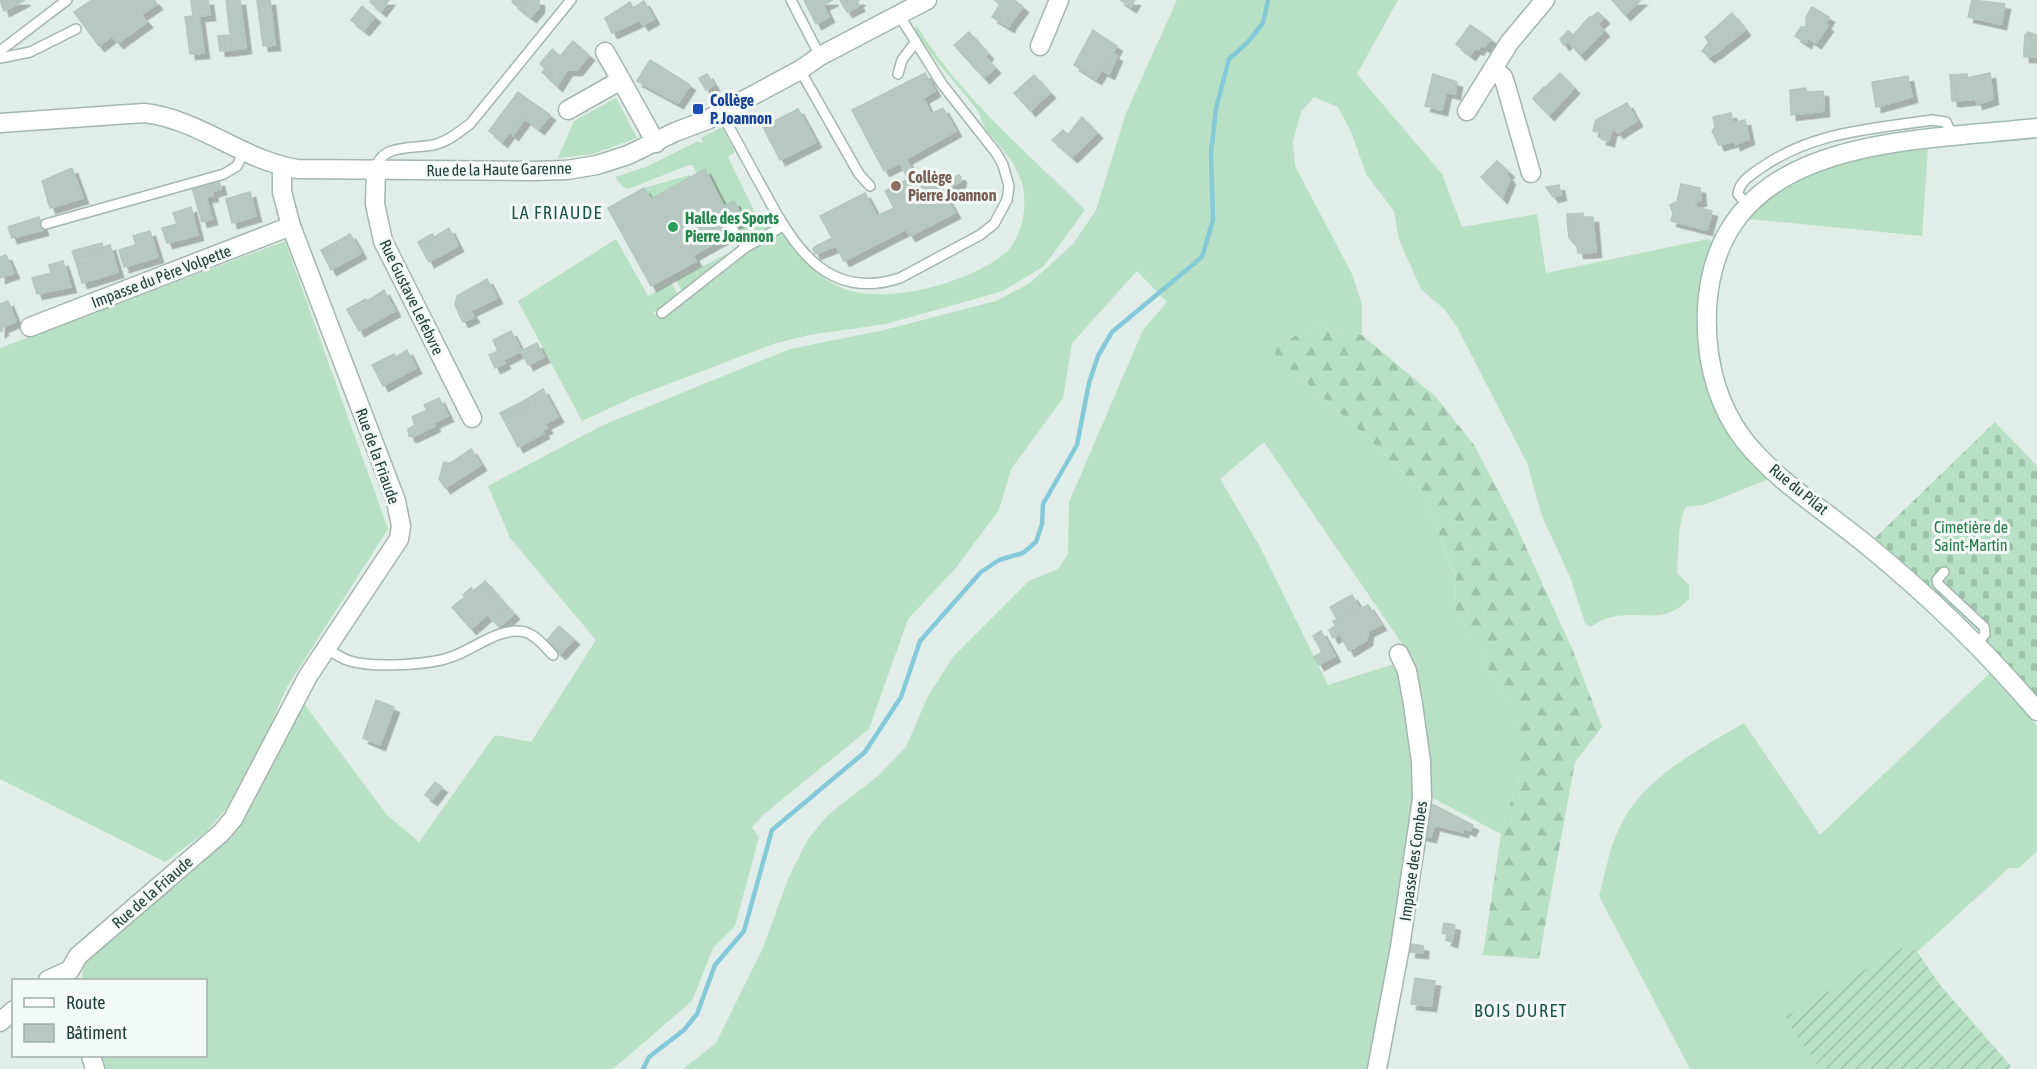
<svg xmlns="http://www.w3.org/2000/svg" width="2037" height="1069" viewBox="0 0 2037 1069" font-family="'Asap Condensed',sans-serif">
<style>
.grass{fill:#b8e0c4}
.forest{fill:url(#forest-firs)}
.cemetery{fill:url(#cemetery-stones)}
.garden{fill:url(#garden-furrows)}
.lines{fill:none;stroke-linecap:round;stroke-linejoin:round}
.stream{stroke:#84c9d7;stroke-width:4.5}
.building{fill:#b6c8c1;stroke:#b3c7bf;stroke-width:1.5;filter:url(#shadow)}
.service-casing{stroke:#a3b6b0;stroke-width:12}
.minor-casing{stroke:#a3b6b0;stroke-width:21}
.secondary-casing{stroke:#9fbab1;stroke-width:21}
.service{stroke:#fff;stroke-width:9}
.minor{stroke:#fff;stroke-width:18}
.secondary{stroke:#fff;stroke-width:18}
.transit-dot{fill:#1a4fb4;stroke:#f2f9f6;stroke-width:2}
.education-dot{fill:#8d6e63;stroke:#f2f9f6;stroke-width:2}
.leisure-dot{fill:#2e9e5b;stroke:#f2f9f6;stroke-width:2}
.labels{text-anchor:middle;stroke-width:6;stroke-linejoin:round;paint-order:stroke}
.transit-label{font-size:16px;font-weight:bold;fill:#164399;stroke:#f2f9f6;text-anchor:start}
.street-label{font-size:16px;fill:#204038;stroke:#f2f9f6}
.education-label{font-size:16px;font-weight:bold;fill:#785e54;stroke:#f2f9f6;text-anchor:start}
.leisure-label{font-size:16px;font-weight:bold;fill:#27864d;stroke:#f2f9f6;text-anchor:start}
.park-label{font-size:16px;fill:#267a49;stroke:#f2f9f6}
.neighbourhood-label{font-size:18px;letter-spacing:1.5px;fill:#1a5447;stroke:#f2f9f6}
</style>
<defs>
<pattern id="forest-firs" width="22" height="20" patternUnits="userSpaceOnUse" patternTransform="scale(1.5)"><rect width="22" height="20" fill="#b8e0c4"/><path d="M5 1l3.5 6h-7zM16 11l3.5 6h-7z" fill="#9ec1a9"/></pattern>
<pattern id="cemetery-stones" width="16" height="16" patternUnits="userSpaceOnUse" patternTransform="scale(1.5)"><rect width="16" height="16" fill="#b8e0c4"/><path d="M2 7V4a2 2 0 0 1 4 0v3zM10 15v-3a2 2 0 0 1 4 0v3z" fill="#9ec1a9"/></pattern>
<pattern id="garden-furrows" width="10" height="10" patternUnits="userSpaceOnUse" patternTransform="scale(1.5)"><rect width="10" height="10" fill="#b8e0c4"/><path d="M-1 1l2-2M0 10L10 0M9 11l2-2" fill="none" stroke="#9ec1a9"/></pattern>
<filter id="shadow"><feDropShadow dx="5.5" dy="5.5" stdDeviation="0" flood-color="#0004"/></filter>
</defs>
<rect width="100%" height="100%" fill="#e1ede8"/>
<!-- grass -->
<g class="grass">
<path d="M1177,0H1398L1357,74L1442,174L1462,227L1537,214L1546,273L1708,239L1713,242C1697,290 1688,369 1718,413C1733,436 1754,457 1771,478L1704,505L1686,507C1677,521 1679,555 1677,573L1689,585V599C1663,626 1643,610 1612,617C1604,618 1596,624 1590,627L1585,623L1570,577L1542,516L1527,463L1457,327L1445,310L1421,289L1399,240L1394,211L1366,174L1352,134L1338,107L1314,97L1301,112L1293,141L1295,166L1352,274L1362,305V335H1348L1313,325L1288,340L1276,364L1294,371L1370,440L1423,494L1456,578L1455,609L1520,726V773L1501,834L1427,795L1405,648L1264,442L1220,479L1259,545L1328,685L1391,665L1401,671L1419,799L1370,1069H683L716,1043L762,950L789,877L808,839L828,815L879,775L906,747L928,696L953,657L1029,581L1058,569L1068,554L1069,502L1143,330L1167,302L1137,271L1072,343L1063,398L1011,469L999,510L955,569L908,619L869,729L764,814L752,827L759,837L735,926L713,948L692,1001L613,1069H104L101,1056H206V980H82L83,967L90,956L236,830L297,707L305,705L387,815L419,842L495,735L531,742L596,640L510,538L488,486L603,425L790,349L884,330L996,301L1030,283L1073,244L1096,210L1126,113Z"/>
<path d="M917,26C960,97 1027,152 1085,210L1044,266L1003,291L886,324L809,335L773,344L634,397L582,421L518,301L616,239L648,296L671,283L678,294L652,314L674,312L673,310L759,243L779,233C789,238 793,248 800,256C813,270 830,285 848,290C891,304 969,282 1003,255C1024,239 1030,198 1019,175C1012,158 998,145 987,131C982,124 981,114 975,107C952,78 933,60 914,28Z"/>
<path d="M616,98L637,138L593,154L558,158L574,121Z"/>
<path d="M722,127L735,152L728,157L759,221L764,225L774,223L769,229L752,238L741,234L734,224L743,219L734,201L724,206L705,170L697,174L692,165H689L628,189L623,187L615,177L646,167L698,141L699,143L703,142L701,138Z"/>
<path d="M1928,148L1922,236L1749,219C1796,167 1861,153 1928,148Z"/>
<path d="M689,175L692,177L651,199L644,188Z"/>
<path d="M285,241L388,529L287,687L240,794L206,832L165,862L0,779V348Z"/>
<path d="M734,250L682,291L676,280Z"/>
<path d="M1991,672L2037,726V851L2019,868H2009L1917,952L1911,944L1786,1017L1820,1069H1690L1599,896C1605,874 1609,849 1619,829C1642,778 1698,750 1744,723L1820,835Z"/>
</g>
<!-- forest -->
<path class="forest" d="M1313,325L1348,335H1362L1436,397L1474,445L1513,519L1573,651L1602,727L1575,762L1539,959L1483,955L1501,834L1520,773V726L1455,609L1456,577L1423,494L1370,440L1294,371L1276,365L1275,348Z"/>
<!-- cemetery -->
<path class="cemetery" d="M1995,422L2037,466V698L1974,626L1875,538Z"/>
<!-- garden -->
<path class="garden" d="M1911,943L1940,985L2011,1066L2009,1069H1820L1785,1017Z"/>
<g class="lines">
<!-- stream -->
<path class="stream" d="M643,1069L649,1057L684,1030L697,1014L715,965L744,931L772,830L865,752L901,697L920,641L981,572L999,560L1023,553L1036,542L1042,524L1043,504L1077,445L1089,383L1098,356L1112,332L1202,257L1213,220L1211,153L1216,108L1229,59L1247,43L1263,23L1268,0"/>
</g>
<!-- building -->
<g class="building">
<path d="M0,0H25L4,11Z"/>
<path d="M92,0H154L157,4L141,15L147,22L118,43L112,36L99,46L74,12Z"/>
<path d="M191,0H208L210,15L199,16L204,53L190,54L185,17L193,16Z"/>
<path d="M226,0H240L246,48L232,50Z"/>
<path d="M257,0H270L275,45L263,46Z"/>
<path d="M371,0H389L381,11L370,2Z"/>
<path d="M513,0H522L524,2L519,8L512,2Z"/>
<path d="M522,0H539V7L531,17L519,8L524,2Z"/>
<path d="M804,0H833L823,5L829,17L816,24Z"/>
<path d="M840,0H860L857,1L859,6L847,12Z"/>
<path d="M994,0H1014L1023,7L1010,24L994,14L1000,4Z"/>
<path d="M1120,0H1135L1131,7Z"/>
<path d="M1612,0H1641L1625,15Z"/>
<path d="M1972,0L2005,4L2001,24L1968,17Z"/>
<path d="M644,1L654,19L643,25L640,20L612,33L605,18L630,2L633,8Z"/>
<path d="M362,6L375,17L364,30L351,20Z"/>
<path d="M1812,7L1829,17L1825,24L1828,26L1816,43L1808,38L1806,43L1795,36L1801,27H1806V17Z"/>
<path d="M1598,12L1604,18L1598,24L1591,18Z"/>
<path d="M1732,13L1745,30L1716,53L1705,37Z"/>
<path d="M994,14L1010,24L1009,27L992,17Z"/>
<path d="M1590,16L1604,31L1580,55L1568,41Z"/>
<path d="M1470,25L1491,39L1484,47L1481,45L1478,50L1475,48L1470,55L1456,44Z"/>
<path d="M1093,30L1117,46L1096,79L1074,65Z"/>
<path d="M1568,31L1574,35L1564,45L1560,39Z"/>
<path d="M969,32L988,54L985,57L995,68L984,78L954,45Z"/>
<path d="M2028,32L2037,35V59L2035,50L2024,49L2025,35Z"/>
<path d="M230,35L232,50L220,51L218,36Z"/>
<path d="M573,41L589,55L577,70H567L557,86L552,81V74L540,64L552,49L560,56Z"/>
<path d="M1709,42L1716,52L1709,57L1702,51Z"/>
<path d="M2024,49L2035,50V57H2024Z"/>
<path d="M1112,53L1117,56L1109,74L1102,70Z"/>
<path d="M650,60L690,85L678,103L637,81Z"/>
<path d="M545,69L552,74V81L542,72Z"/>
<path d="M925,73L935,91L923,98L931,114L943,108L956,131L906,159L915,176L930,168L939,184L959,175L961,177L960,182L943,191L955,213L910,236L906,229L844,261L836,246L815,254L813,249L816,246L832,238L820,216L865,193L877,216L894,208L885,191L908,179L900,163L884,171L852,110Z"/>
<path d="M1560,73L1574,88L1549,115L1536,102L1547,90L1545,88Z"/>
<path d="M1990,73L1993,99L1977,104L1976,99L1957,101L1956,86L1951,87L1950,75L1967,74V78Z"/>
<path d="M707,74L714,85L706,90L699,78Z"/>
<path d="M1433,74L1457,82L1455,94L1446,92L1442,110L1425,106Z"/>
<path d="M1034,75L1050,93L1044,98L1040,94L1028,108L1014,93Z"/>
<path d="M1908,76L1912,97L1876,107L1872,82Z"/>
<path d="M1956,86L1957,101H1952L1951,87Z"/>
<path d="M1544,87L1547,90L1536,102L1533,98Z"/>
<path d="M1806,88L1807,92L1823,91L1824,111L1791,115L1790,90Z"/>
<path d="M518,92L550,115L539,129L522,116L502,142L489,131Z"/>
<path d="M1040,94L1044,98L1030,111L1028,108Z"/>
<path d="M1627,103L1637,121L1618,133L1615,129L1611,131L1609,141L1601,139L1602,133L1593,131L1596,120Z"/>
<path d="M798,109L816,142L780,160L763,127Z"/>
<path d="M1731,113L1733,123L1745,120L1749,139L1735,145L1734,141L1719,145L1712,131L1715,127L1713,117Z"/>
<path d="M522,116L525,119L513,135L510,132Z"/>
<path d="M1082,117L1097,133L1072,157L1052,140L1063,130L1068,135Z"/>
<path d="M1497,161L1509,172L1506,174L1510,179L1502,198L1481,177Z"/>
<path d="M72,168L83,198L50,208L42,181Z"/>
<path d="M705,169L724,206L734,201L743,219L726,228L729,235L693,255L696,261L651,286L608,208L644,188L651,199Z"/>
<path d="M219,181L221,189L212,192L213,196L206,197L212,219L202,222L192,188Z"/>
<path d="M1681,184L1700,188L1701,200L1696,202L1695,207L1712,211L1707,230L1671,221L1673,213L1670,205L1677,202Z"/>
<path d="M1559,185L1561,195L1553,197L1546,187Z"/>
<path d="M250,192L256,216L232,223L226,199Z"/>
<path d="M191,207L198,235L167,243L162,228L177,224L173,213Z"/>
<path d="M1583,213V217H1593L1596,252L1578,253L1577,246L1569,238L1568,229H1572L1571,214Z"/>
<path d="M1567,214H1571L1572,229H1568Z"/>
<path d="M39,217L43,230L12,238L8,227Z"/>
<path d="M449,228L458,246L429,262L420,246Z"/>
<path d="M150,231L158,257L124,267L119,250L136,245L133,236Z"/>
<path d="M350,234L361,253L331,270L323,254L338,246L336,242Z"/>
<path d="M432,234L435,238L420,246L418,242Z"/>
<path d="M336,242L338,246L323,254L321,250Z"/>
<path d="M102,243L103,247L95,250L97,253L75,259L72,251Z"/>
<path d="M110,245L118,272L82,283L75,259L97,253L95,250Z"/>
<path d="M6,255L14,273L0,278V257Z"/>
<path d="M63,261L71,287L37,294L32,278L51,273L49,265Z"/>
<path d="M487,279L497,298L460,316L455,305L457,296Z"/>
<path d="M384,290L395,311L359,331L349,313Z"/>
<path d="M366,299L368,302L349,313L347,309Z"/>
<path d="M8,301L16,321L1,328L3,330L0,332V304Z"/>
<path d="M470,311L474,317L463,322L460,316Z"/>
<path d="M511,331L521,351L503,360L505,363L495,368L489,355L498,351L493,340Z"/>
<path d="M537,343L544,357L528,365L521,351Z"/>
<path d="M407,350L416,368L383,386L375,370Z"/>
<path d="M394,354L395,356L384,362L386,364L375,370L372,365Z"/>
<path d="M543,389L558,417L545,424L547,428L542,430L544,433L518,447L504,420L530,406L527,399Z"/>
<path d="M439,398L448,416L433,423L435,426L412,437L409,436L408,429L415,425L412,417L427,410L424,405Z"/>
<path d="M527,399L530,406L504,420L500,413Z"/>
<path d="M471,449L481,465L445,488L439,479L444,462L450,463Z"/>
<path d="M485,581L496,594L493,596L482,584Z"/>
<path d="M482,584L493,596L496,594L506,605L491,618L488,614L471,629L452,607L465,597L463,595L471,588L473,591Z"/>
<path d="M1352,595L1360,609L1337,619L1330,607Z"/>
<path d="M506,605L514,614L499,627L491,618Z"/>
<path d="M1368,605L1381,625L1368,631L1367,640L1349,651L1333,621Z"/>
<path d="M559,626L574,639L560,654L546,641Z"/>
<path d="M1335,626L1340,634L1333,638L1329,630Z"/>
<path d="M1321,631L1335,656L1319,665L1314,657L1322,652L1313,636Z"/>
<path d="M376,700L394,707L380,745L363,738Z"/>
<path d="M435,782L442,787L432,800L425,795Z"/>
<path d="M1426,801L1473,825L1470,831L1464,828L1463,832L1434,825L1431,837L1421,835Z"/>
<path d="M1444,923L1455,925L1452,942L1446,940L1447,934L1442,933Z"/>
<path d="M1411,944L1423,946V953L1410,952Z"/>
<path d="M1415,978L1435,981L1431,1006L1411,1004Z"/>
</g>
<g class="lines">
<!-- service casing -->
<g class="service-casing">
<g id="service">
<path d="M791,0L820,56"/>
<path d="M0,51L67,0"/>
<path d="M0,58L30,52L76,29"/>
<path d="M800,70L859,174L870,186"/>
<path d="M898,74L902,60L915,43"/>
<path d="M721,112C735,138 749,164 763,189C793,245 826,302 900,278L980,235L994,224L1007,200L1009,186L1003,165L997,154L942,84L899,15"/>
<path d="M376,169C381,142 416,150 437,144C450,140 459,132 470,124L571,0"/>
<path d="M1747,205L1738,194C1739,183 1749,176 1758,170C1810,132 1870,129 1932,120L1946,122L1953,137"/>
<path d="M46,224L224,174L237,166L244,151"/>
<path d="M730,226L746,247"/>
<path d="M662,313L746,247L783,226"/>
<path d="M1944,572L1937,580L1938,584L1984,627L1985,634L1977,644"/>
<path d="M326,648C333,653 341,658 350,661C373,668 429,665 451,657C473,650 500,626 525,632C536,635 545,647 553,655"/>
</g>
</g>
<!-- minor casing -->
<g class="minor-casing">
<g id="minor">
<path d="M1040,46L1059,0"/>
<path d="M605,52L621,80"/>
<path d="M1493,69L1503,77L1506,86L1531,173"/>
<path d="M568,110L621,80L656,143"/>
<path d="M1467,111L1509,43L1545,0"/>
<path d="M0,123L144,113C199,119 242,160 297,169L533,171L567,170L597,165L628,155L675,132L707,120L800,70L820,56L927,0"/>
<path d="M376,169L375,204L383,241L472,418"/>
<path d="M30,327L291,226"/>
<path d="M70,970L78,956L221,833L233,819L308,676L399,539L401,526L396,501L291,226L282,192V166"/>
<path d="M48,980L70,970"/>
<path d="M0,1022L14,1010"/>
<path d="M91,1056L95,1069"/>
<path d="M1377,1069L1400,947L1422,799L1421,762L1413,704L1407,671L1399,654"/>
</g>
</g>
<!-- secondary casing -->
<g class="secondary-casing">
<path id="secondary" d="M2037,128C1909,142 1717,135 1707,308C1705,355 1715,402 1744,440C1777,482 1827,512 1868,546C1930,597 1986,651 2037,711"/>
</g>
<!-- service -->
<use href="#service" class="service"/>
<!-- minor -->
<use href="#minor" class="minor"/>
<!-- secondary -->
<use href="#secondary" class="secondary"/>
</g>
<!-- markers -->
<rect class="transit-dot" x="692" y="103" width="12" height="12" rx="3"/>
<circle class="education-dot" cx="896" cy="186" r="6"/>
<circle class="leisure-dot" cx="673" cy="227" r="6"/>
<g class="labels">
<!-- transit labels -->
<g class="transit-label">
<text x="710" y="106">Collège<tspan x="710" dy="18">P. Joannon</tspan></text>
</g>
<!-- street labels -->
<g class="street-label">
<text transform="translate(499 169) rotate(-1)" y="6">Rue de la Haute Garenne</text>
<text transform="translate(161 276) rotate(-21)" y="6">Impasse du Père Volpette</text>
<text transform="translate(412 297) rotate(64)" y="6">Rue Gustave Lefebvre</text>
<text transform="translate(378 456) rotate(70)" y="6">Rue de la Friaude</text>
<text transform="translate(1799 489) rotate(39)" y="6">Rue du Pilat</text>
<text transform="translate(1413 861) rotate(-82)" y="6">Impasse des Combes</text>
<text transform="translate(152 892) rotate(-41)" y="6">Rue de la Friaude</text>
</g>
<!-- education labels -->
<g class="education-label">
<text x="908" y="183">Collège<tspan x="908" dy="18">Pierre Joannon</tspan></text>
</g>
<!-- leisure labels -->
<g class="leisure-label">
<text x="685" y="224">Halle des Sports<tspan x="685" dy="18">Pierre Joannon</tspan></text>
</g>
<!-- park labels -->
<g class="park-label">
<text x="1971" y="533">Cimetière de<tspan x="1971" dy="18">Saint-Martin</tspan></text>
</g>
<!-- neighbourhood labels -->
<g class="neighbourhood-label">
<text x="557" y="219">LA FRIAUDE</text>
<text x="1521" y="1017">BOIS DURET</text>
</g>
</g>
<!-- legend -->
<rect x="12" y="979" width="195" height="78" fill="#f2f9f6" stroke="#9eafaa" stroke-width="1.5"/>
<rect x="24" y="998" width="30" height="9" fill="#ffffff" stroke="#9eafaa" stroke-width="1.5"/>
<text x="66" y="1009" font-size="18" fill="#204038">Route</text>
<rect x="24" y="1024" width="30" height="18" fill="#b6c8c1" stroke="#9eafaa" stroke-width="1.5"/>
<text x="66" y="1039" font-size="18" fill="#204038">Bâtiment</text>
</svg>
